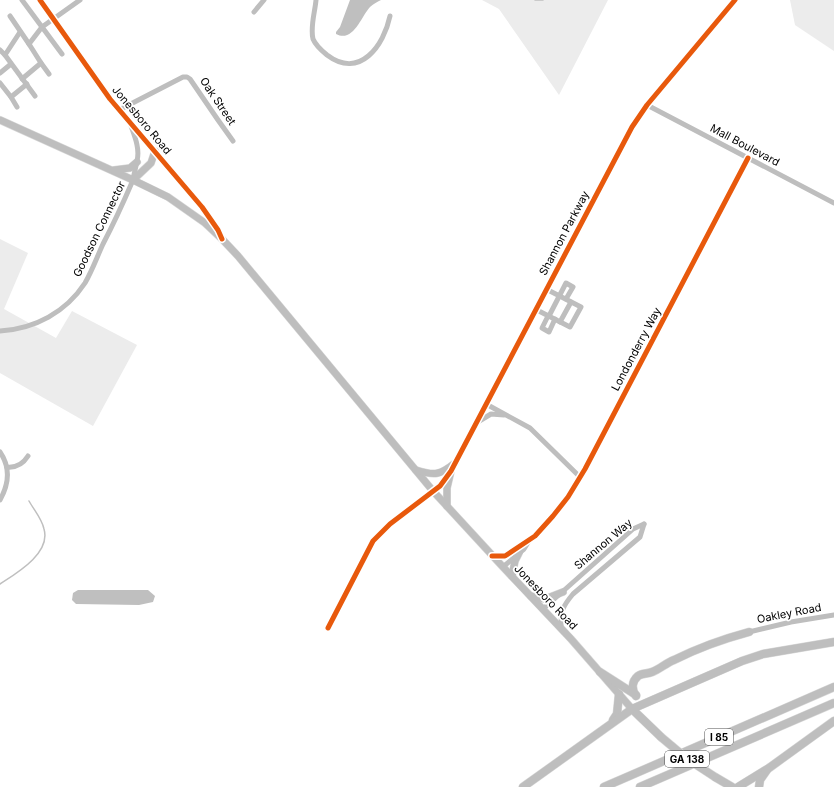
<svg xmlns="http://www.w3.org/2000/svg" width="834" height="787" viewBox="0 0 834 787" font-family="Inter,sans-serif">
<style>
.green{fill:#ececec}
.water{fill:#bfbfbf}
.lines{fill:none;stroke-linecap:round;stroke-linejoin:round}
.stream{stroke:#bfbfbf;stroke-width:1.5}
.major-casing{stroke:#dbdbdb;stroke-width:8}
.highway-casing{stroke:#dbdbdb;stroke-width:9}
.minor{stroke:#bebebe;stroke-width:5}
.major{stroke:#bebebe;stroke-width:7}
.highway{stroke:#bebebe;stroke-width:8}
.highway-bridge-casing{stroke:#dbdbdb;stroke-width:9;stroke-linecap:butt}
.highway-bridge{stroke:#bebebe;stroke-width:8}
.cycleway-casing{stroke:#fff;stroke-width:8}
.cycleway{stroke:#e8590c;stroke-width:5}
.labels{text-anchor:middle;stroke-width:3.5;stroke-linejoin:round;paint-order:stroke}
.shield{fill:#fff;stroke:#4c4c4c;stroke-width:1}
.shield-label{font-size:10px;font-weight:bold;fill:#000}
.street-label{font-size:11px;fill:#000;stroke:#fff}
</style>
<rect width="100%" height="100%" fill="#fff"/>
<!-- green -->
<g class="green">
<path d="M482,0H608L559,95L499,9Z"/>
<path d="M790,0H834V51L795,25Z"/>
<path d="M0,239L28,253L4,309L56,338L72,311L137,345L93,426L0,373Z"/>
</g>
<!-- water -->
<g class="water">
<path d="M350,0H381C377,2 373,4 370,7C361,17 353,43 336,34V32L340,27Z"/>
<path d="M78,590H148L155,596L153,602L139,605L76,604L72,600L73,593Z"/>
</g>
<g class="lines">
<!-- stream -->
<g class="stream">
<path d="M535,0H543"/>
<path d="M0,584C17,573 51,553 44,529C42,519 34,510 29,501"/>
</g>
<!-- major casing -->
<g class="major-casing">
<g id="major">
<path d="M0,120L133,180L168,197L205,223L222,239L238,256L433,491L503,567L571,639L632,709"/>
<path d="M114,170L130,168L137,162"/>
<path d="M133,180L151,163L155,151"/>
<path d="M416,470C435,476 440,475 455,463"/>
<path d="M447,506V488L451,471"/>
<path d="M512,576L515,561L519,553"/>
<path d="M531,596L545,599L563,592"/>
</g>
</g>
<!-- highway casing -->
<g class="highway-casing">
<g id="highway">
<path d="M600,672L636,695"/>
<path d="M636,696C632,690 631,682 638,676C642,673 647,674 652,672C660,669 666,663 674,660C698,648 723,639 749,632"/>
<path d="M632,709L661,737"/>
<path d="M613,720L617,714L619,694"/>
<path d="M715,777L732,787"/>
<path d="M523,787L632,709L742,661L763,654L834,642"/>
<path d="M604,787L834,687"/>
<path d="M640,787L834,703"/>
<path d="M738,787L769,768L834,721"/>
<path d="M759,787L760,780L767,770"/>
</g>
</g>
<!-- minor -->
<g class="minor">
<path d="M22,0L62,54"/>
<path d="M40,0L119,110L202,207L218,230L221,236"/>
<path d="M316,0C315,12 310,27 313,39C316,46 322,51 327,55C360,80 384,45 390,16"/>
<path d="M254,12L264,0"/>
<path d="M10,16L29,44L42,27L80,0"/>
<path d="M0,50L5,55L20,32"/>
<path d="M5,55L35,96"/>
<path d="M41,63L49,74"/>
<path d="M0,73L11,64"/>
<path d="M22,79L41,63L29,44"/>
<path d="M0,83L11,97"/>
<path d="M647,105L834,203"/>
<path d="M17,107L11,97L27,84"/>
<path d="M119,110L183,77H187L190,79L218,120L233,141"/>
<path d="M535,309L570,327L581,307L546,289"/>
<path d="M548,316L542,328L549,332L555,319"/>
<path d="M549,316L566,283L573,287L566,299"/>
<path d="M560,322L571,302"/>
<path d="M0,331C35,329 66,312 85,283C92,271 97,257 103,244C114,223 124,201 133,180C134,173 136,167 137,161C140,149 135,137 131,126"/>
<path d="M486,404L530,428L580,477"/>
<path d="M476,423L491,414L504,415"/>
<path d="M0,452C11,468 9,484 0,500"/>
<path d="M453,466L632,127L647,105L735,0"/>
<path d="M7,467C17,468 23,464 28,456"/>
<path d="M492,556H505L535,536L553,516L568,497L585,469L748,158"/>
<path d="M503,567L524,549L529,541"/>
<path d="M543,609L633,529L644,524"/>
<path d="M561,627C561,611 562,607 573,594L640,537L644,524"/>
<path d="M328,628L373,541L390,524L440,486L448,475"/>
<path d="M749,632L791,622L834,615"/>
</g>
<!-- major -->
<use href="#major" class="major"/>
<!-- highway -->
<use href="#highway" class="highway"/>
<!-- highway-bridge casing -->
<g class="highway-bridge-casing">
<path id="highway-bridge" d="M661,737L686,758L715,777"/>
</g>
<!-- highway-bridge -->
<use href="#highway-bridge" class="highway-bridge"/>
<!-- cycleway casing -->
<g class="cycleway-casing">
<g id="cycleway">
<path d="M40,0L110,99L202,207L218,230L222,239"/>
<path d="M492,556H505L535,536L553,516L568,497L585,469L748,158"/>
<path d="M328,628L373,541L390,524L440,486L451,471L632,127L647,105L735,0"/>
</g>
</g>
<!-- cycleway -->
<use href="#cycleway" class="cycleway"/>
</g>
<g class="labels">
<!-- shield labels -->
<g class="shield">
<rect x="705" y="729" width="28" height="16" rx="3"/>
<rect x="665" y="751" width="44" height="16" rx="3"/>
</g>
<g class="shield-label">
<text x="719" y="741">I 85</text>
<text x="687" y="763">GA 138</text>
</g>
<!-- street labels -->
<g class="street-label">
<text transform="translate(218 101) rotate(56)" y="4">Oak Street</text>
<text transform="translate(142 120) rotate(50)" y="4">Jonesboro Road</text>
<text transform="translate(745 145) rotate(28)" y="4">Mall Boulevard</text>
<text transform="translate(99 229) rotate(-64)" y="4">Goodson Connector</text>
<text transform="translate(564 233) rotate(-62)" y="4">Shannon Parkway</text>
<text transform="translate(636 349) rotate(-62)" y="4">Londonderry Way</text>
<text transform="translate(603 544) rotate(-40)" y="4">Shannon Way</text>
<text transform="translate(546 597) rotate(46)" y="4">Jonesboro Road</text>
<text transform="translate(789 613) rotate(-11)" y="4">Oakley Road</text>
</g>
</g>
</svg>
